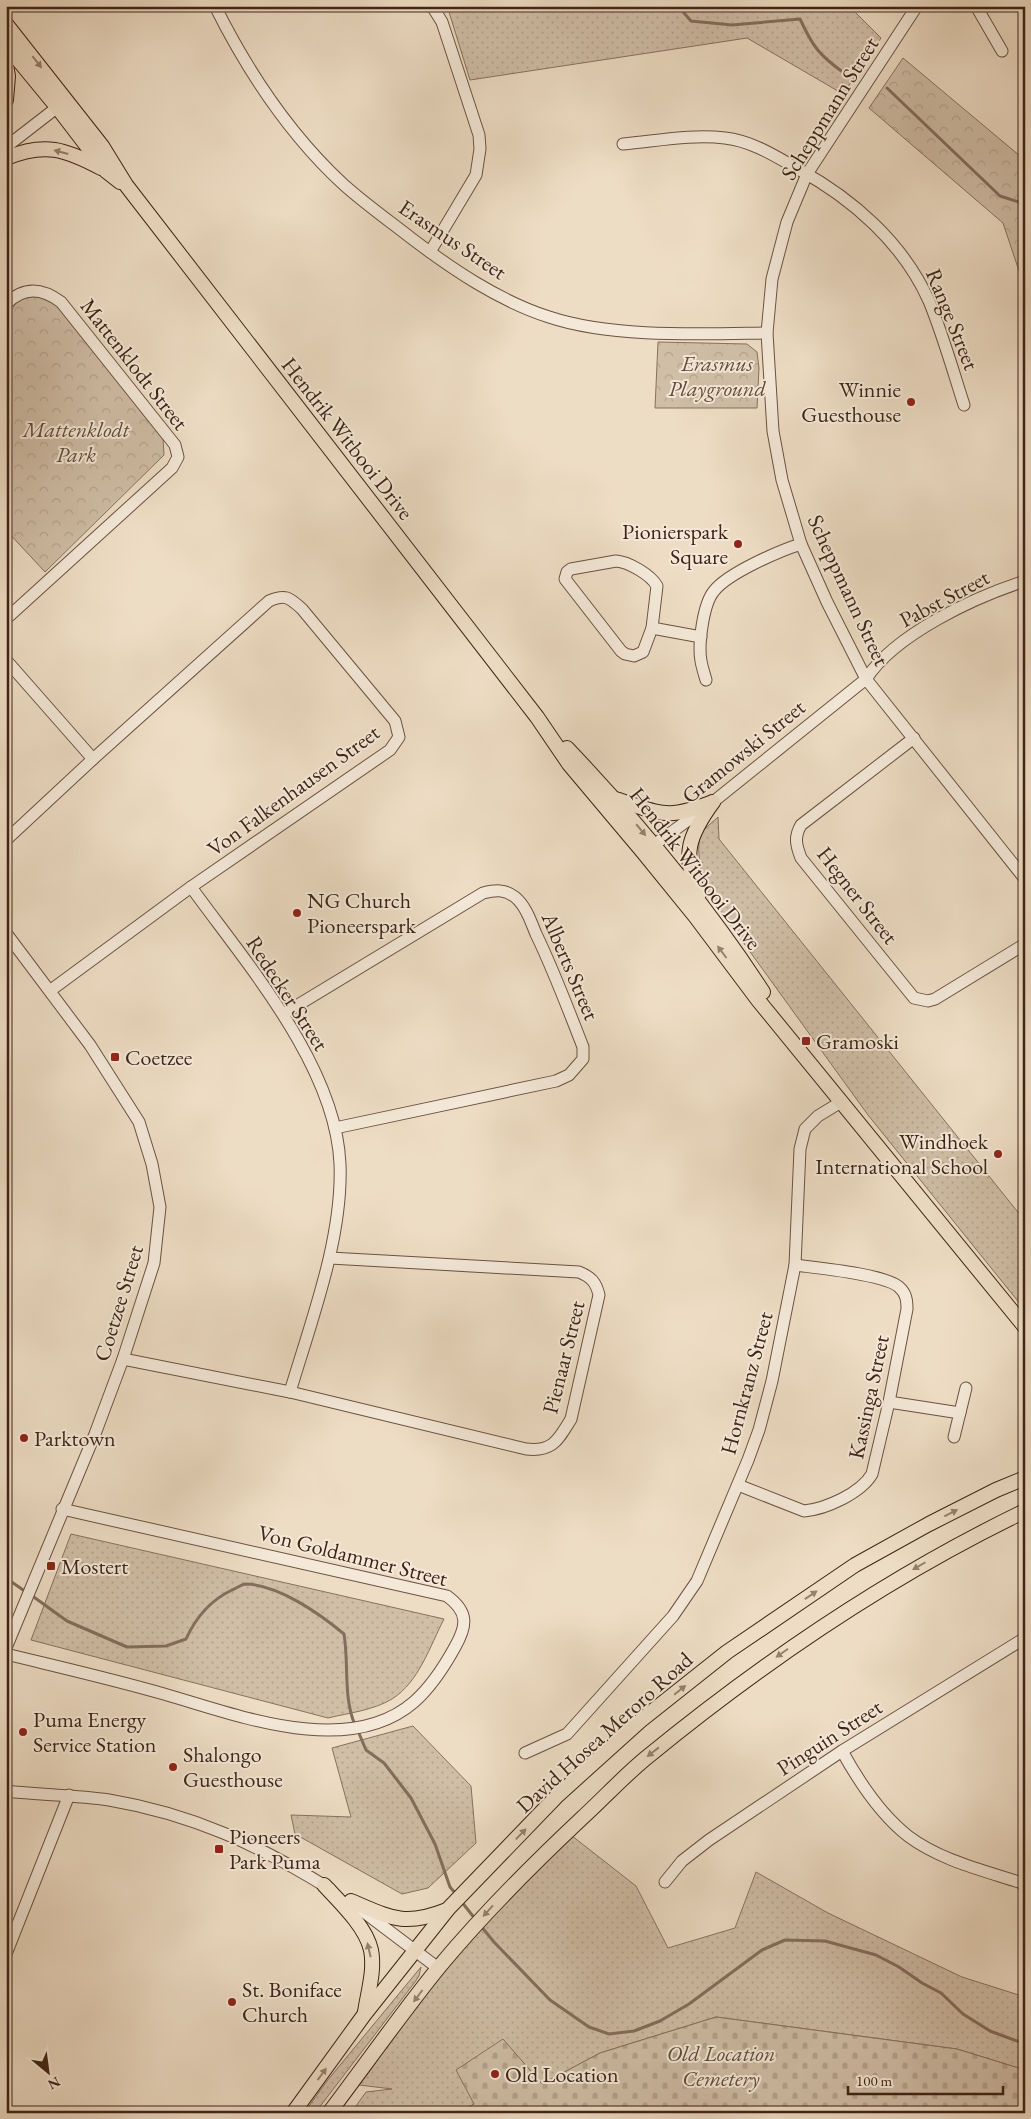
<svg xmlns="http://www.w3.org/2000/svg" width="1031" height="2119" viewBox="0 0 1031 2119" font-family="'EB Garamond',serif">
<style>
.grass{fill:url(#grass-dots);stroke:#88715e}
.forest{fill:url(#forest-crowns);stroke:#88715e}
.cemetery{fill:url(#cemetery-stones);stroke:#88715e}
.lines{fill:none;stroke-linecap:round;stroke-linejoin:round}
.stream{stroke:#846d5c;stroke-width:3}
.minor-casing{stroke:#6b5242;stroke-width:13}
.major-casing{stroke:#3f2416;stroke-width:16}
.minor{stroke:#f4e9d9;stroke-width:11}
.major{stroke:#eeddc5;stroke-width:14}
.oneway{fill:#96806e}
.poi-dot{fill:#8f2418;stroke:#f4e9d9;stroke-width:2}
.labels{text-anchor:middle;stroke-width:4;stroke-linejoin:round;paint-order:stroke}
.street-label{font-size:22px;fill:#3f2416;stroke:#f4e9d9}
.park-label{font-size:22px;font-style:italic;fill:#634a3a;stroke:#f4e9d9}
.poi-label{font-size:22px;fill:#3f2416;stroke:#f4e9d9;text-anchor:start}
</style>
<defs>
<pattern id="grass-dots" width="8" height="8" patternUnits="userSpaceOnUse" patternTransform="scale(1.25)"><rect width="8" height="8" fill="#d0bea7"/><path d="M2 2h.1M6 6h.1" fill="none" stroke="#b4a38f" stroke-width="1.8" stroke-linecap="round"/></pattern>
<pattern id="forest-crowns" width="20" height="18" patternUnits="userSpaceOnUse" patternTransform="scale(1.25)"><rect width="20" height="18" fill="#d0bea7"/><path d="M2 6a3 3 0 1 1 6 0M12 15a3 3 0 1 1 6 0" fill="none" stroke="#b4a38f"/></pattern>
<pattern id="cemetery-stones" width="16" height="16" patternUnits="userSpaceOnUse" patternTransform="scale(1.25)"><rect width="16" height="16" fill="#d0bea7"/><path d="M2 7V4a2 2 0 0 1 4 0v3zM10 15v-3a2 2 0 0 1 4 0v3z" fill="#b4a38f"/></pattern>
</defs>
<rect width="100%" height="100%" fill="#eeddc5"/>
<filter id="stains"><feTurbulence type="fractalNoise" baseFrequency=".004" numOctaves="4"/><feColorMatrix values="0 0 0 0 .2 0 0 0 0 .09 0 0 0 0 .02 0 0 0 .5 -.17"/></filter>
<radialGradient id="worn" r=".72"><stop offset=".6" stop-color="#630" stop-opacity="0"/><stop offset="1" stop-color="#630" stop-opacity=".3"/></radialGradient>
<!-- grass -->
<g class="grass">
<path d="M457,6H849L881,38L843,94L747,38L470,80L449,12Z"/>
<path d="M718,817L719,839L1025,1221V1310L868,1115L709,895C703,880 693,846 703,831C707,826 713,822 718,817Z"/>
<path d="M71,1534L444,1619C430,1646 419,1682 392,1699C374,1710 349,1713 328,1718L31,1640Z"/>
<path d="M413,1726L471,1786L476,1843L428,1888L402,1894L295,1834L291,1815L351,1817L332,1748Z"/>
<path d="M567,1832L636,1886L668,1948L735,1928L756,1872L828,1913L962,1977L1025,1997V2070L957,2049L716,2017L600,2053L542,2084L503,2040L474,2104L459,2113H351L366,2092L392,2089L351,2084L438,1968Z"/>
<path d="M421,1967L419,1976L415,1982L315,2113H304L327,2081Z"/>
</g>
<!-- forest -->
<g class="forest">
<path d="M903,58L1020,156L1025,152V289L1003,223L869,108Z"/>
<path d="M23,292L48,298L56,303L163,439L164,455L45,572L6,530V319Z"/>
<path d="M658,342L747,344L757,352L759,368L757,408H655Z"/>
</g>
<!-- cemetery -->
<path class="cemetery" d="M716,2017L957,2049L1025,2070V2113H459L474,2104L456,2070L503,2039L542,2084L600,2053Z"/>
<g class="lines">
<!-- stream -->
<g class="stream">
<path d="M678,6L691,21L732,25L800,19C813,47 819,55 844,73"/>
<path d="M887,88L1000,196L1025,204"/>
<path d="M6,1578L26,1592"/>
<path d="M31,1595L67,1621L127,1647L166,1646L186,1639C196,1617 211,1600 232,1590C237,1588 242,1584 246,1584C279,1585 320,1614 344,1634C349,1664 343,1697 355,1725"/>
<path d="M358,1731L366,1750L384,1763L411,1798L435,1844L450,1887L456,1894"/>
<path d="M461,1901L476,1920"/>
<path d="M480,1925L494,1942L550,2000L589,2027L609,2034L634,2031L660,2021L689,2004L762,1950L785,1940L825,1941L876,1955L899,1967L922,1983L941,1993L963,2014L990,2031L1025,2044"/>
</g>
<!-- minor casing -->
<g class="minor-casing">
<g id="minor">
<path d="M215,6C248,72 288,133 343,184C364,203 388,220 411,238C452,269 499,301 549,317C612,338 700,334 767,333"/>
<path d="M917,6L807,174L787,222L772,279L767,333L773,431L782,480L801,544L827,602L866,679L1025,879"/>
<path d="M976,6L1002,51"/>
<path d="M623,144C657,141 692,134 725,138C752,141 775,156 798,169C853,199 903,243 929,301C943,335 953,371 964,405"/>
<path d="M6,147L64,102"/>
<path d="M430,252L476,175L480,149L479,135L442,22L432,6"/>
<path d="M6,304C24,286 42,288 61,302L175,445L178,457L172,468L6,619"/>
<path d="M616,561C629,562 651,575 657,586L652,628L643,652L634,656L625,654L621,651L565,579L567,572L571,569Z"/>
<path d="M652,628L701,637"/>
<path d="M6,660L93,759"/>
<path d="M706,680C704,673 702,667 701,661C698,645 703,604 714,591C728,573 779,551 801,544"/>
<path d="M914,738L801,825C794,837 796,845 801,858L914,998L928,1001L935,999L1025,944"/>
<path d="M6,840L93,759L269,601C285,594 289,597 302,609L395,721L399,737L390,750L191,887L51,990"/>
<path d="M647,850L713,802L866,679C895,634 975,597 1025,581"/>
<path d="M191,887C246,963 336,1066 340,1164C343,1238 311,1321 290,1392"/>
<path d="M6,933L90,1045L139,1122L152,1164L160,1207L154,1263L123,1359L95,1434L6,1648"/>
<path d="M283,1014L483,893C495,890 505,889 515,897C526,906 531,922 536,934C554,971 568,1009 583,1047V1059L569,1075L556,1081L335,1128"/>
<path d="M123,1359L290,1392L526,1449C553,1452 558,1440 571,1419L599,1295C596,1282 591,1277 579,1272L330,1258"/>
<path d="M889,1402L960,1413"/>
<path d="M954,1437L966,1388"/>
<path d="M738,1485L804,1511C826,1509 861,1493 872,1474L889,1402L907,1309C907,1300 906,1293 899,1287C884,1274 818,1268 795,1265"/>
<path d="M6,1654C59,1667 112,1679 164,1694C237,1715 348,1759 414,1702C431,1687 444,1667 455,1647C467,1626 469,1612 447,1596L62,1509"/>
<path d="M842,1751C859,1782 880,1814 908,1836C941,1861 986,1871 1025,1884"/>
<path d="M525,1753L567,1734L673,1616L697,1581L748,1460L759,1430L772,1381L795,1265L800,1149L805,1129L818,1116L841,1102"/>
<path d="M6,1791C40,1795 75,1795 109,1800C192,1814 259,1845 330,1889"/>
<path d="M665,1882L682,1861L709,1840L842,1751L1025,1638"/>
<path d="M360,1909L438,1968"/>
<path d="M6,1954L69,1795"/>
</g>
</g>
<!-- major casing -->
<g class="major-casing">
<g id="major">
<path d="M6,24L102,146L126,185L537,717L569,764L643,852L695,916L758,1000L1025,1327"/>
<path d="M6,45L57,107L106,171L120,182"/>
<path d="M6,65L8,76L6,100"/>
<path d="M6,158C45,142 65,149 101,168"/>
<path d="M567,748C639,824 706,904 763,992"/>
<path d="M615,799C662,813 664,821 713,802"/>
<path d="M699,894C681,855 689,835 713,802"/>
<path d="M324,1885C340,1902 366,1927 371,1950C375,1970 368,1992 365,2012"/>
<path d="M351,1901C391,1918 404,1927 447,1910"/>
<path d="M293,2113L364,2015L448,1909L558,1795L640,1721L727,1652L855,1565L929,1524L996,1490L1025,1478"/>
<path d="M329,2113C366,2064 401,2014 439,1967C483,1914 531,1866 581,1819C603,1799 623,1777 646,1758C763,1662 888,1577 1025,1511"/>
</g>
</g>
<!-- minor -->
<use href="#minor" class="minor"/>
<!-- major -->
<use href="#major" class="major"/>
</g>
<!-- one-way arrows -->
<defs><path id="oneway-solid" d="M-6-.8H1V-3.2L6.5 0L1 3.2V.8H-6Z" transform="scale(1.25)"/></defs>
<g class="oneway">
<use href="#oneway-solid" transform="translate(37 62) rotate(52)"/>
<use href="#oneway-solid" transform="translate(61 152) rotate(-165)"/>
<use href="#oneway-solid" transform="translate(641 830) rotate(50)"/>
<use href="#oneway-solid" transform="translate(722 952) rotate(-127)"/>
<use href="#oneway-solid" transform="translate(951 1513) rotate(-27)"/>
<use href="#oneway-solid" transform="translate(919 1566) rotate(150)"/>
<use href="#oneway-solid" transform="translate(811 1595) rotate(-34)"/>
<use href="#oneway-solid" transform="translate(782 1653) rotate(145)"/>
<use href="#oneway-solid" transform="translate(680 1690) rotate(-39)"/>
<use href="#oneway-solid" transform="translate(653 1752) rotate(142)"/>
<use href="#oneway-solid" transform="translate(521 1834) rotate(-46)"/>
<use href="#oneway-solid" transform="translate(488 1911) rotate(132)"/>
<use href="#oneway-solid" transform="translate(369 1950) rotate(-103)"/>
<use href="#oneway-solid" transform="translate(418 1996) rotate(127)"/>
<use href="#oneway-solid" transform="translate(322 2074) rotate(-54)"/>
</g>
<!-- markers -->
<g class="poi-dot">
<circle cx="911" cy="402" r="5"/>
<circle cx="738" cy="544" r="5"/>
<circle cx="297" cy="913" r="5"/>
<rect x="801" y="1036" width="10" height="10" rx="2.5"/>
<rect x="110" y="1052" width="10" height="10" rx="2.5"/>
<circle cx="998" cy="1154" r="5"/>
<circle cx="24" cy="1438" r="5"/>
<rect x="46" y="1561" width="10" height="10" rx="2.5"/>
<circle cx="23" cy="1732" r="5"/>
<circle cx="173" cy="1767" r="5"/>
<rect x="214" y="1844" width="10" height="10" rx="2.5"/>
<circle cx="232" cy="2002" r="5"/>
<circle cx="495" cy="2074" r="5"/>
</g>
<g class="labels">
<!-- street labels -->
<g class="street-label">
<text transform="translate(829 108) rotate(-58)" y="8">Scheppmann Street</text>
<text transform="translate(453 239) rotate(34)" y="8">Erasmus Street</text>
<text transform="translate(953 319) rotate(68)" y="8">Range Street</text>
<text transform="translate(135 364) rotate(52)" y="8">Mattenklodt Street</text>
<text transform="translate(348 438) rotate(52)" y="8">Hendrik Witbooi Drive</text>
<text transform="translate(849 590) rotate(65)" y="8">Scheppmann Street</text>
<text transform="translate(944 598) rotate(-28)" y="8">Pabst Street</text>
<text transform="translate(743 751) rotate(-39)" y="8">Gramowski Street</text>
<text transform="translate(293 790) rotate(-36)" y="8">Von Falkenhausen Street</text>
<text transform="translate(696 868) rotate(52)" y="8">Hendrik Witbooi Drive</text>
<text transform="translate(858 895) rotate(52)" y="8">Hegner Street</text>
<text transform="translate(571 966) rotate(67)" y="8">Alberts Street</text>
<text transform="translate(288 993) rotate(57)" y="8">Redecker Street</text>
<text transform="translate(118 1303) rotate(-73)" y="8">Coetzee Street</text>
<text transform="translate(563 1357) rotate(-76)" y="8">Pienaar Street</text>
<text transform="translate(746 1383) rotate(-75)" y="8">Hornkranz Street</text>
<text transform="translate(868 1397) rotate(-78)" y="8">Kassinga Street</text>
<text transform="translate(353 1555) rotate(14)" y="8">Von Goldammer Street</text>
<text transform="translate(604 1732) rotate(-42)" y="8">David Hosea Meroro Road</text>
<text transform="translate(829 1737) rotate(-33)" y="8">Pinguin Street</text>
</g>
<!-- park labels -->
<g class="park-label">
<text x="717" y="371">Erasmus<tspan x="717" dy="25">Playground</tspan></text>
<text x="76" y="437">Mattenklodt<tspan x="76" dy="25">Park</tspan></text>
<text x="721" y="2061">Old Location<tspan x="721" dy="25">Cemetery</tspan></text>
</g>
<!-- poi labels -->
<g class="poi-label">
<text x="901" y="397" text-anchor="end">Winnie<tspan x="901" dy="25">Guesthouse</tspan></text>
<text x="728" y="539" text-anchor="end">Pionierspark<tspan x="728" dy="25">Square</tspan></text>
<text x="307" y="908">NG Church<tspan x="307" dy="25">Pioneerspark</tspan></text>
<text x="816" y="1049">Gramoski</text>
<text x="125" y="1065">Coetzee</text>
<text x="988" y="1149" text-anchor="end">Windhoek<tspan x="988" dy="25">International School</tspan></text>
<text x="34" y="1446">Parktown</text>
<text x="61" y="1574">Mostert</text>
<text x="33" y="1727">Puma Energy<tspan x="33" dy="25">Service Station</tspan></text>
<text x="183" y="1762">Shalongo<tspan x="183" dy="25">Guesthouse</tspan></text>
<text x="229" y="1844">Pioneers<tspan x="229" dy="25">Park Puma</tspan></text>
<text x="242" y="1997">St. Boniface<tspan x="242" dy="25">Church</tspan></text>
<text x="505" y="2082">Old Location</text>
</g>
</g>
<!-- margin -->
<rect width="1031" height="2119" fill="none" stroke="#eeddc5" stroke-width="25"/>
<rect x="8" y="8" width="1016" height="2104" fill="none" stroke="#3f2416" stroke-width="2.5"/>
<rect x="12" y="12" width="1006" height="2094" fill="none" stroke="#3f2416"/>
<!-- north arrow -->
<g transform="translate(48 2072) rotate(151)" stroke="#f4e9d9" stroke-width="4" paint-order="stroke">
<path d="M0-4L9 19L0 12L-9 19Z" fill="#3f2416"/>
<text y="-8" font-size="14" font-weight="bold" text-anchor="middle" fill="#3f2416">N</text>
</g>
<!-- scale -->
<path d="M848 2086v8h155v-8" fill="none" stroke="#3f2416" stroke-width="2.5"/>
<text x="856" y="2086" font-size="15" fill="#3f2416" stroke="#f4e9d9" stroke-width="4" paint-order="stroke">100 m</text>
<rect width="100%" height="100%" filter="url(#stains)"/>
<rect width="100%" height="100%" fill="url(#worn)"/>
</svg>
